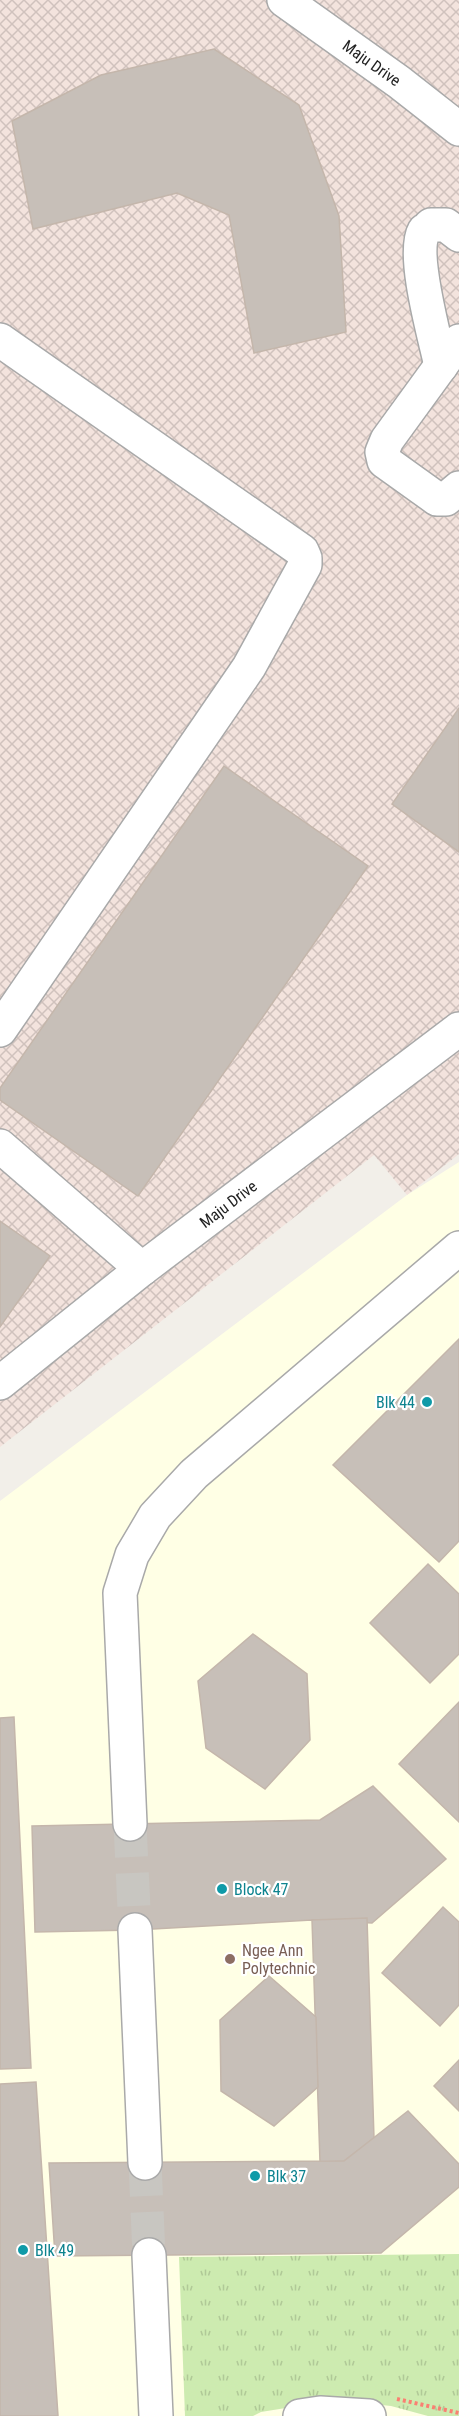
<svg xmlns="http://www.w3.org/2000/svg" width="459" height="2416" viewBox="0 0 459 2416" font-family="'Roboto Condensed',sans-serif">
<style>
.education{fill:#ffffe5}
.military{fill:url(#military-cross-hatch)}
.grass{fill:url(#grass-tufts)}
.building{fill:#c7bfb8;stroke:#c4b6ab;stroke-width:1.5}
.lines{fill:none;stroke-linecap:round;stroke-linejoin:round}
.minor-tunnel{stroke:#c8c6c1;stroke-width:33;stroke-dasharray:33 16;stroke-linecap:butt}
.minor-casing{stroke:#a9a9a9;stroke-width:36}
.path{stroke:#fa8072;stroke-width:4;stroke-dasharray:3 3;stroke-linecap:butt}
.minor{stroke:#fff;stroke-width:33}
.culture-dot{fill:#0f9aa8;stroke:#fff;stroke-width:2}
.education-dot{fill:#8d6e63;stroke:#fff;stroke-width:2}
.labels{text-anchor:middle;stroke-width:4.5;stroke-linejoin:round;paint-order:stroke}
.street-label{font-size:16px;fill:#222;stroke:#fff}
.culture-label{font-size:16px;fill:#0d838f;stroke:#fff;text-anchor:start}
.education-label{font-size:16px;fill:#785e54;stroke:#fff;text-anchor:start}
</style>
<defs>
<pattern id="military-cross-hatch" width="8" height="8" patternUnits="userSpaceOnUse" patternTransform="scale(1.5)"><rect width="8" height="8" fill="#f3e3dd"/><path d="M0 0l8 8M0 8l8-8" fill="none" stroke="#d0c2bd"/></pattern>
<pattern id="grass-tufts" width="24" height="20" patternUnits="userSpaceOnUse" patternTransform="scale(1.5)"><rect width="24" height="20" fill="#cdebb0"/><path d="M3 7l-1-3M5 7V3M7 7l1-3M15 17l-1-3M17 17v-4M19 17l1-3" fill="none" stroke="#b0c997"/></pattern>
</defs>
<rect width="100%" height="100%" fill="#f2efe9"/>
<!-- education -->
<path class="education" d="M459,1162V2416H0V1501L407,1195Z"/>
<!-- military -->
<path class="military" d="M0,0H459V1154L407,1195L374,1155L0,1447Z"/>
<!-- grass -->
<path class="grass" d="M459,2254V2416H428L391,2406L335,2400L261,2412L253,2416H185L179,2257Z"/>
<!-- building -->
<g class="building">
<path d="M214,49L299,105L339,216L346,332L254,353L229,215L177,193L33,229L12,121L101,75Z"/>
<path d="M459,708V852L392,804Z"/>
<path d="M224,766L368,866L138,1196L0,1100V1088Z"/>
<path d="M0,1221L50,1256L0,1327Z"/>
<path d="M459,1339V1541L439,1562L333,1465Z"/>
<path d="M428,1564L459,1594V1654L430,1683L370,1623Z"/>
<path d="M253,1634L307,1674L310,1740L265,1789L206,1748L198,1681Z"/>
<path d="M459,1702V1822L399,1764Z"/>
<path d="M14,1717L31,2068L0,2069V1718Z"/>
<path d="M373,1786L446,1859L372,1923L312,1920L135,1930L35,1932L32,1826L320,1820Z"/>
<path d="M443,1907L459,1922V2005L440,2026L382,1973Z"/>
<path d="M367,1918L374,2138L344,2161L320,2162L312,1920Z"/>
<path d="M269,1976L316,2017L318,2087L274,2126L221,2091L220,2020Z"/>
<path d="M459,2060V2111L434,2086Z"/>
<path d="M36,2082L58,2416H0V2084Z"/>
<path d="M408,2111L459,2164V2187L381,2253L55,2256L49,2163L344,2161Z"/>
</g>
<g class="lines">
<!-- minor-tunnel -->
<g class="minor-tunnel">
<path d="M130,1824L135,1930"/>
<path d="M145,2163L149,2255"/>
</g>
<!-- minor casing -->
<g class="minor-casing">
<g id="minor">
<path id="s1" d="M284,0L399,82L459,129"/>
<path d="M0,340L302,551L305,558V565L249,667L0,1030"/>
<path d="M459,341L387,440L382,452L384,461L437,499H446L459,488"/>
<path d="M441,366C435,338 411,254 424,231C425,231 431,225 431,225H446L459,235"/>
<path d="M0,1146L142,1269"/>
<path id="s2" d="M0,1383L142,1269L459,1029"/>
<path d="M130,1824L120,1593L132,1555L155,1516L194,1474L459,1248"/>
<path d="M135,1930L145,2163"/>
<path d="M149,2255L156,2416"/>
<path d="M300,2416L320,2413L369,2416"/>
</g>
</g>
<!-- path -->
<path class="path" d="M397,2399L459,2413"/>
<!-- minor -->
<use href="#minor" class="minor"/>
</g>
<!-- markers -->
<g class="culture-dot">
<circle cx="427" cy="1402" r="6"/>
<circle cx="222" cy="1889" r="6"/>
<circle cx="255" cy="2176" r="6"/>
<circle cx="23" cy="2250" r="6"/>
</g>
<circle class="education-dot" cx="230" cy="1959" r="6"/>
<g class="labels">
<!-- street labels -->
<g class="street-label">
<text dy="6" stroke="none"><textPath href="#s1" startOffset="108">Maju Drive</textPath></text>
<text dy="6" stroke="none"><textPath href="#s2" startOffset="290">Maju Drive</textPath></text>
</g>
<!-- culture labels -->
<g class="culture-label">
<text x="415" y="1408" text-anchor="end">Blk 44</text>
<text x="234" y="1895">Block 47</text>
<text x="267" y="2182">Blk 37</text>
<text x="35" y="2256">Blk 49</text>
</g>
<!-- education labels -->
<g class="education-label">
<text x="242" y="1956">Ngee Ann<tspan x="242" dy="18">Polytechnic</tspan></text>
</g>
</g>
</svg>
